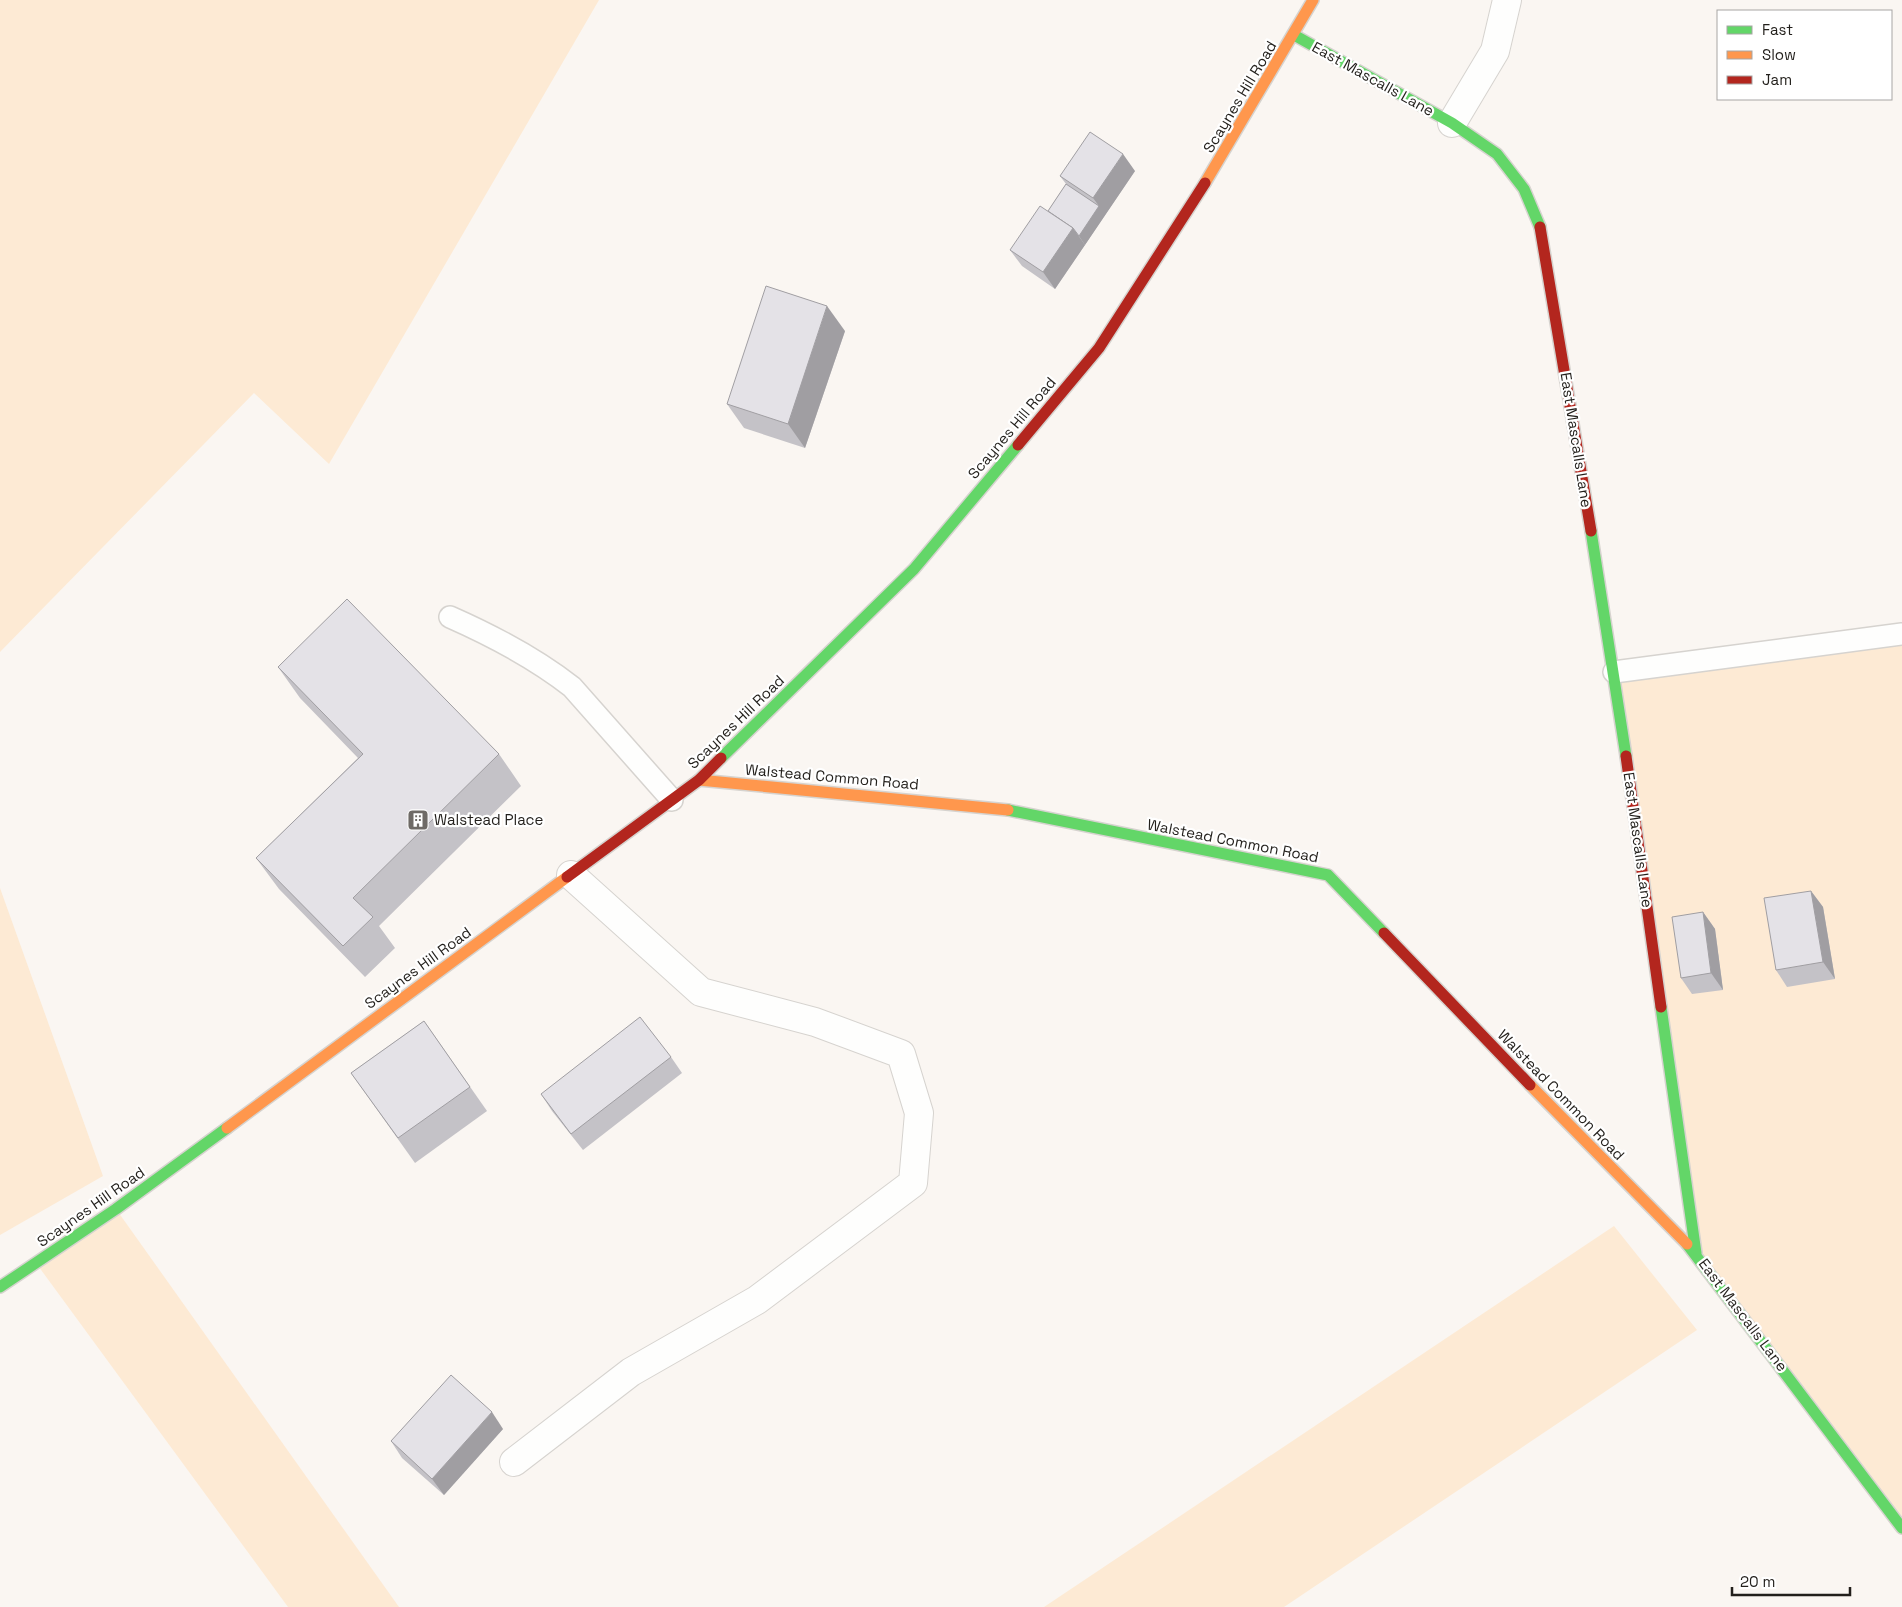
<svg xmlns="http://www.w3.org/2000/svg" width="1902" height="1607" viewBox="0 0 1902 1607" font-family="'Space Grotesk',sans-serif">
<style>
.green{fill:#fdead4}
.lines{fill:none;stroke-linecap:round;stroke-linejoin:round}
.lane-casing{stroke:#d6d3cf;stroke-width:24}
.street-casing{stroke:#d6d3cf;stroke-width:30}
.fast-casing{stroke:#d6d3cf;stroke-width:14}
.slow-casing{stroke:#d6d3cf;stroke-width:14}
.jam-casing{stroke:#d6d3cf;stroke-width:14}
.lane{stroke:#fefefd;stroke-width:21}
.street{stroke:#fefefd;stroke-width:28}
.fast{stroke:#63d668;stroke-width:11}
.slow{stroke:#ff974d;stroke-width:11}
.jam{stroke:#b3261e;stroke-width:11}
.wall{fill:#c4c2c7}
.shaded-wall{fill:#a09ea2}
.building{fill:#e4e2e7;stroke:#a09ea2}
.labels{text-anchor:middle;stroke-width:4.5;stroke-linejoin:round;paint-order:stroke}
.street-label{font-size:15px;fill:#221f1b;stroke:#fff}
.poi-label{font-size:15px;fill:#221f1b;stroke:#fff;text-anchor:start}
</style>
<rect width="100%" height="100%" fill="#faf6f2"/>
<!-- green -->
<g class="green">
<path d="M0,0H599L329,464L254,393L0,652Z"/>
<path d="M1902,634V1530L1696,1253L1614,672Z"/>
<path d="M0,888L103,1176L0,1235Z"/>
<path d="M116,1209L399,1607H288L36,1263Z"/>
<path d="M1614,1226L1697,1330L1284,1607H1044Z"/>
</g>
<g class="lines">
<!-- lane casing -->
<g class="lane-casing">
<g id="lane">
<path d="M450,617C493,636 535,658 572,687L672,800"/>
<path d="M1614,672L1902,634"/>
</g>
</g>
<!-- street casing -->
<g class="street-casing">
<g id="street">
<path d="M1452,123L1495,51L1507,0"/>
<path d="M514,1462L631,1372L757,1300L913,1183L919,1113L901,1054L815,1022L701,992L571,875"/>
</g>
</g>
<!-- fast casing -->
<g class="fast-casing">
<g id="fast">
<path d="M1294,35L1452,123L1497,154L1524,189L1540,227"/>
<path d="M1591,531L1626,756"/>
<path d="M721,758L914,569L1018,445"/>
<path d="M1008,810L1328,875L1384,933"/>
<path d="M1661,1007L1696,1253"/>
<path d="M1687,1244L1902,1528"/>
<path d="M0,1287L116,1209L227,1128"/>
</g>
</g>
<!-- slow casing -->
<g class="slow-casing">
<g id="slow">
<path d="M1205,183L1313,0"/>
<path d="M699,780L1008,810"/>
<path d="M1530,1085L1687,1244"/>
<path d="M227,1128L567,877"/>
</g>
</g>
<!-- jam casing -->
<g class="jam-casing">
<g id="jam">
<path d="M1540,227L1591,531"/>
<path d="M1018,445L1099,348L1205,183"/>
<path d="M1626,756L1661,1007"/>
<path d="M567,877L699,780L721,758"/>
<path d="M1384,933L1530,1085"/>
</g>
</g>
<!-- lane -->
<use href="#lane" class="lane"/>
<!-- street -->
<use href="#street" class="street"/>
<!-- fast -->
<use href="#fast" class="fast"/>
<!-- slow -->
<use href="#slow" class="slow"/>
<!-- jam -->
<use href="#jam" class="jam"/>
</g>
<!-- wall -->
<g class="wall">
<path d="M1135,171L1055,289L1022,266L1010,250L1048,211L1066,184L1060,176Z"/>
<path d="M845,331L805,448L744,428L727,404Z"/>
<path d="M278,667L499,754L521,786L379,926L395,948L365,977L279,889L256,858L358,758L300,698Z"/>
<path d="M1811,891L1823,907L1835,979L1787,987L1776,970Z"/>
<path d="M1703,912L1715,929L1723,990L1692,994L1681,978Z"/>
<path d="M424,1021L487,1111L415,1163L351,1073Z"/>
<path d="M671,1057L682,1073L583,1150L552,1111L541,1094Z"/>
<path d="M503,1429L444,1495L402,1458L391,1441Z"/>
</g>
<!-- shaded-wall -->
<g class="shaded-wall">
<path d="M1123,154L1135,171L1085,245L1079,236L1099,206L1093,198Z"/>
<path d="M1073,228L1085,245L1055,289L1043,272Z"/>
<path d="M827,306L845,331L805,448L788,424Z"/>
<path d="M1811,891L1823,907L1835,979L1823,962Z"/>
<path d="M1703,912L1715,929L1723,990L1711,973Z"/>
<path d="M492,1412L503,1429L444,1495L432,1479Z"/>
</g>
<!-- building -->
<g class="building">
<path d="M1090,132L1123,154L1093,198L1060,176Z"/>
<path d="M1066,184L1099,206L1079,236L1073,228L1048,211Z"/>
<path d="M1040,206L1073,228L1043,272L1010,250Z"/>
<path d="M766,286L827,306L788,424L727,404Z"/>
<path d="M347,599L499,754L353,898L373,917L343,946L256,858L363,754L278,667Z"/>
<path d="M1811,891L1823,962L1776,970L1764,898Z"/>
<path d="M1703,912L1711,973L1681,978L1672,917Z"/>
<path d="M640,1017L671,1057L571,1134L541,1094Z"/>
<path d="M424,1021L470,1087L398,1138L351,1073Z"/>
<path d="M451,1375L492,1412L432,1479L391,1441Z"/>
</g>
<!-- icons -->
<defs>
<g id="building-square" transform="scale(1.125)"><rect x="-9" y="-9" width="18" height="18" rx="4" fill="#6e6a66" stroke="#fff"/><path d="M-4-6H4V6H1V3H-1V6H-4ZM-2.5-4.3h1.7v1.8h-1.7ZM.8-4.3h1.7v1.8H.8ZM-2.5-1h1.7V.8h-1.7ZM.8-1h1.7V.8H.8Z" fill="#fff"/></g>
</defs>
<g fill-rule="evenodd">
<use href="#building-square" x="418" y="820"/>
</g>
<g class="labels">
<!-- street labels -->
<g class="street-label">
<text transform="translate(1373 79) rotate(29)" y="5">East Mascalls Lane</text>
<text transform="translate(1240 97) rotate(-59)" y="5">Scaynes Hill Road</text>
<text transform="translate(1012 428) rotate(-50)" y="5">Scaynes Hill Road</text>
<text transform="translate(1576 440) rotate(81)" y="5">East Mascalls Lane</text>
<text transform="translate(736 722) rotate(-44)" y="5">Scaynes Hill Road</text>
<text transform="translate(832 777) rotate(5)" y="5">Walstead Common Road</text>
<text transform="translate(1638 840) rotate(82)" y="5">East Mascalls Lane</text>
<text transform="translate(1233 841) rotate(11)" y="5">Walstead Common Road</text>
<text transform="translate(418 968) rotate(-36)" y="5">Scaynes Hill Road</text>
<text transform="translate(1561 1095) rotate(46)" y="5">Walstead Common Road</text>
<text transform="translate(91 1207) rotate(-35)" y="5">Scaynes Hill Road</text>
<text transform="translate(1743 1315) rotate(53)" y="5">East Mascalls Lane</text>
</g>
<!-- poi labels -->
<g class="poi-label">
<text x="434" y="825">Walstead Place</text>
</g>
</g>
<!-- legend -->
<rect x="1717" y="10" width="175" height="90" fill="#ffffff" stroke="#a7a5a4"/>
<rect x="1727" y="26" width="25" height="8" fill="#63d668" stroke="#a7a5a4"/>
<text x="1762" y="35" font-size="15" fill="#221f1b">Fast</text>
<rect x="1727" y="51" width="25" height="8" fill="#ff974d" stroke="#a7a5a4"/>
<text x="1762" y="60" font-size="15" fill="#221f1b">Slow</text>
<rect x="1727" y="76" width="25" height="8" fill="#b3261e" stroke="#a7a5a4"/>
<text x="1762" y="85" font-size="15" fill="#221f1b">Jam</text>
<!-- scale -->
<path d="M1732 1587v8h118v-8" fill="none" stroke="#221f1b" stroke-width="2.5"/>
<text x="1740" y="1587" font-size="15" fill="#221f1b" stroke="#ffffff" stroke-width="4" paint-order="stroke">20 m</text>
</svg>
